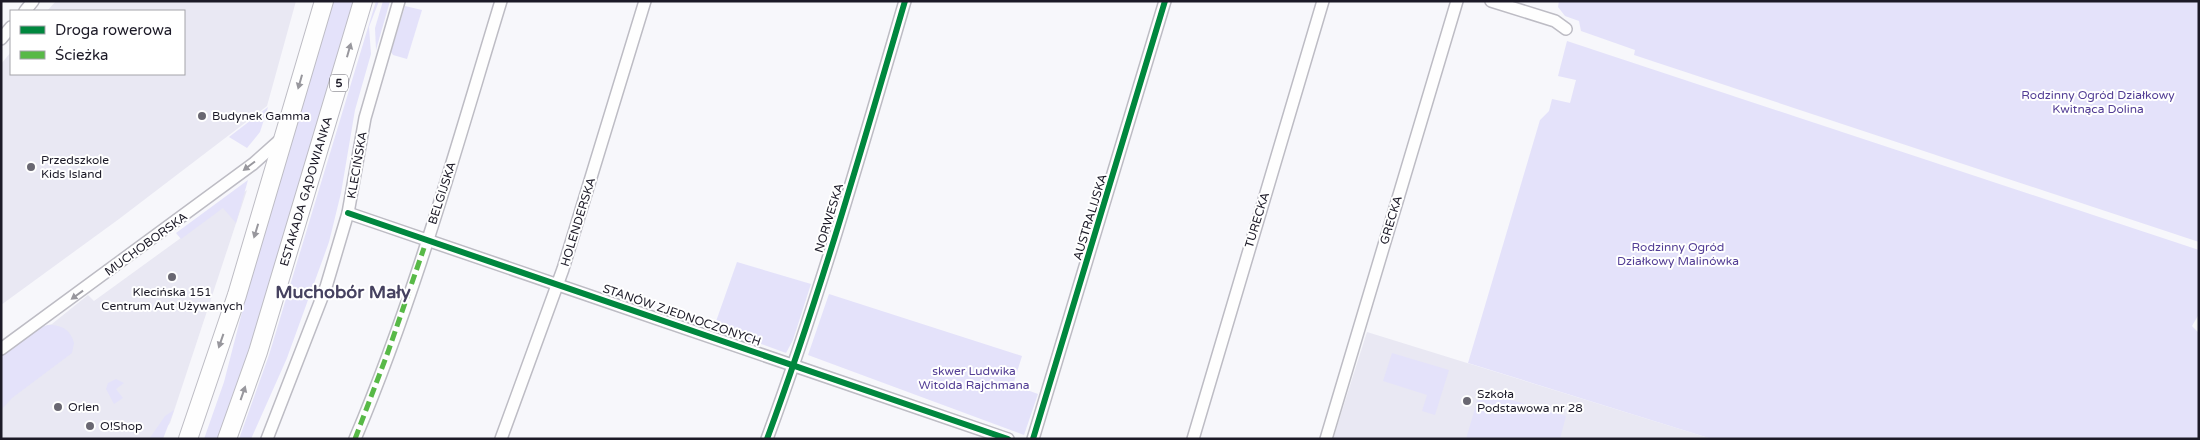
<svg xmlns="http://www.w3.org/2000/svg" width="2200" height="440" viewBox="0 0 2200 440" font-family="'Varela Round',sans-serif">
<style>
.built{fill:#e9e8f3}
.green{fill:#e4e2fa}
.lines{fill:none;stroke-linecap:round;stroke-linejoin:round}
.street-casing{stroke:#bdbcc4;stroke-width:14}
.primary-casing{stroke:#bdbcc4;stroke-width:20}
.street{stroke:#fefefe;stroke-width:11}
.primary{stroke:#fefefe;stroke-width:18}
.quiet{stroke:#58b947;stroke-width:5;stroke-dasharray:10 5;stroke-linecap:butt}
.cycleway-casing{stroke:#fff;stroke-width:9}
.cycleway{stroke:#00873e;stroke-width:6}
.oneway{fill:#98979d}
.poi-dot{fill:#696771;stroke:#fff;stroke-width:2}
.labels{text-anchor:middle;stroke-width:4;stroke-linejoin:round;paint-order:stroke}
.shield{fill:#fff;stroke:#605f68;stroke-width:1}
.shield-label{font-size:11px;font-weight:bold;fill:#1c1a27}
.park-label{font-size:12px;fill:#533e95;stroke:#fff}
.poi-label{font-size:12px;fill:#1c1a27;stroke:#fff;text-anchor:start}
.street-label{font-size:12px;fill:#1c1a27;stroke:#fff}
.district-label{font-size:18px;font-weight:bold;fill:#464260;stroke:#fff}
</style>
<rect width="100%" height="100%" fill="#f7f7fb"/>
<!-- built -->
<g class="built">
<path d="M56,1H296L267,106L119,219L1,305V64L11,52V74H184V11H47Z"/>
<path d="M247,190L174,411L170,423L157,439H1V356L42,327L52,324L88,295L94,301Z"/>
<path d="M1367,332L1712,439H1333Z"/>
</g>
<!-- green -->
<g class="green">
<path d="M333,1H353L254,338L219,439H204L224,382L249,285Z"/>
<path d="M376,1H379L369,27L371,54L355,110L341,193L329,242L287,358L251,439H239L269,355Z"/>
<path d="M383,1H390L376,50L375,28Z"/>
<path d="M1559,1H2199V242L1634,55L1635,50L1581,31L1579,21L1565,16L1558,7Z"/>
<path d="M405,6L422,10L407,59L393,55L391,52Z"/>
<path d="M1567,41L2199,250V314L2192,326L2199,333V439H1712L1468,363L1540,120L1549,111L1552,99L1570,103L1576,80L1558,76Z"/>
<path d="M268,107L260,132L247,148L229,137Z"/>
<path d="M248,180L236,223L223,208L181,239L176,233Z"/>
<path d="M737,262L811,284L793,340L786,353L714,327Z"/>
<path d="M829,294L1022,356L1013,385L1038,394L1024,435L808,355Z"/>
<path d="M48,325C61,324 71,330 74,343L72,353L12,398L1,410V356L42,327Z"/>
<path d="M1392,353L1449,370L1435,415L1422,411L1427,395L1383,381Z"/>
<path d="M116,379L124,383L116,389L123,398L114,404L106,389L108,383Z"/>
<path d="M1480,391L1566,416L1560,439H1466Z"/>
<path d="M174,410L163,439H149L165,416Z"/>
</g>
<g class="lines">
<!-- street casing -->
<g class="street-casing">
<g id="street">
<path d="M1491,1L1555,21L1566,29"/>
<path d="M25,11L33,1"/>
<path d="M1,39L11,27"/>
<path d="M348,213L1008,439"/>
<path d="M1,349L253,164L281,139"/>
<path d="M267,439L326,287L348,213L365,118L399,1"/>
<path d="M355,439C415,297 456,148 501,1"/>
<path d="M501,439L563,269L645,1"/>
<path d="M767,439C820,295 862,148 905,1"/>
<path d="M1033,439L1165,1"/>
<path d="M1193,439L1323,1"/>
<path d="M1326,439L1457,1"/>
</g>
</g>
<!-- primary casing -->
<g class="primary-casing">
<g id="primary">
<path d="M188,439L237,295L324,1"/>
<path id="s1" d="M227,439L258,352L363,1"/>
</g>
</g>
<!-- street -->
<use href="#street" class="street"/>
<!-- primary -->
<use href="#primary" class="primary"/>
<!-- quiet -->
<path class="quiet" d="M355,439L388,352L424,248"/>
<!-- cycleway casing -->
<g class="cycleway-casing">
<g id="cycleway">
<path d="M348,213L1008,439"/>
<path d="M767,439C820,295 862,148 905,1"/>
<path d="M1033,439L1165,1"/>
</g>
</g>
<!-- cycleway -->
<use href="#cycleway" class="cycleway"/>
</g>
<!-- one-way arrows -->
<defs><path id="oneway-solid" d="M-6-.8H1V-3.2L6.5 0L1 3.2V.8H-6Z" transform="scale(1.25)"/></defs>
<g class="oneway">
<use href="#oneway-solid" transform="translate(349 50) rotate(-74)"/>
<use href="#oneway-solid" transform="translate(300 82) rotate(106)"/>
<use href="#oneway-solid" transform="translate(249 166) rotate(143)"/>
<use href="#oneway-solid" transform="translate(256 231) rotate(107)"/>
<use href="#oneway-solid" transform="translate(77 295) rotate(144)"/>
<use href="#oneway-solid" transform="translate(221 341) rotate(109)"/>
<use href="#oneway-solid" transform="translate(243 393) rotate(-71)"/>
</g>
<!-- markers -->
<g class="poi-dot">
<circle cx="202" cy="116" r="5"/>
<circle cx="31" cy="167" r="5"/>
<circle cx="172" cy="277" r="5"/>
<circle cx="1467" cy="401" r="5"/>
<circle cx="58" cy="407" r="5"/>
<circle cx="90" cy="426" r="5"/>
</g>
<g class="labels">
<!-- shield labels -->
<rect class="shield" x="330" y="74.5" width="18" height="17" rx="4"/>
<g class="shield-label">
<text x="339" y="87">5</text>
</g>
<!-- park labels -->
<g class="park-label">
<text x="2098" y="99">Rodzinny Ogród Działkowy<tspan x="2098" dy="14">Kwitnąca Dolina</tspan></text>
<text x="1678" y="251">Rodzinny Ogród<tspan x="1678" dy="14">Działkowy Malinówka</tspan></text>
<text x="974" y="375">skwer Ludwika<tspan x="974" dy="14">Witolda Rajchmana</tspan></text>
</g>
<!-- poi labels -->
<g class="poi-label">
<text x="212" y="120">Budynek Gamma</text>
<text x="41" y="164">Przedszkole<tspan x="41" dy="14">Kids Island</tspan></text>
<text x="172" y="296" text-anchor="middle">Klecińska 151<tspan x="172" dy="14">Centrum Aut Używanych</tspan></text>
<text x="1477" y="398">Szkoła<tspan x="1477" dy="14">Podstawowa nr 28</tspan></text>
<text x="68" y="411">Orlen</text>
<text x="100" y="430">O!Shop</text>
</g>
<!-- street labels -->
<g class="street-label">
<text transform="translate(357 165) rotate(-80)" y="4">KLECIŃSKA</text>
<text dy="4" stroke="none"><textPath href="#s1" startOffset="260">ESTAKADA GĄDOWIANKA</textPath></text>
<text transform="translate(442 193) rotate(-72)" y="4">BELGIJSKA</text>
<text transform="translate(1090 217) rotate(-73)" y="4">AUSTRALIJSKA</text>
<text transform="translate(829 218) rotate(-73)" y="4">NORWESKA</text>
<text transform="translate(1257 220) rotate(-73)" y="4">TURECKA</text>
<text transform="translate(1391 220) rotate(-73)" y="4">GRECKA</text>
<text transform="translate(578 222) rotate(-73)" y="4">HOLENDERSKA</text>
<text transform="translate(146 244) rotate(-36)" y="4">MUCHOBORSKA</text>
<text transform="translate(682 315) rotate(19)" y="4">STANÓW ZJEDNOCZONYCH</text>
</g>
<!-- district labels -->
<g class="district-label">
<text x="343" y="298">Muchobór Mały</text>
</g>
</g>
<!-- border -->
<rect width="2200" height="440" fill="none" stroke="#1c1a27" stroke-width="5"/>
<!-- legend -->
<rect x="10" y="10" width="175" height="65" fill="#ffffff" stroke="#a4a3a9"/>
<rect x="20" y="26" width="25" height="8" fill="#00873e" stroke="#a4a3a9"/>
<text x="55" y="35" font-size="15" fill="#1c1a27">Droga rowerowa</text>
<rect x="20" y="51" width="25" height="8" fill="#58b947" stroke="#a4a3a9"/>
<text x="55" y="60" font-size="15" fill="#1c1a27">Ścieżka</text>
</svg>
